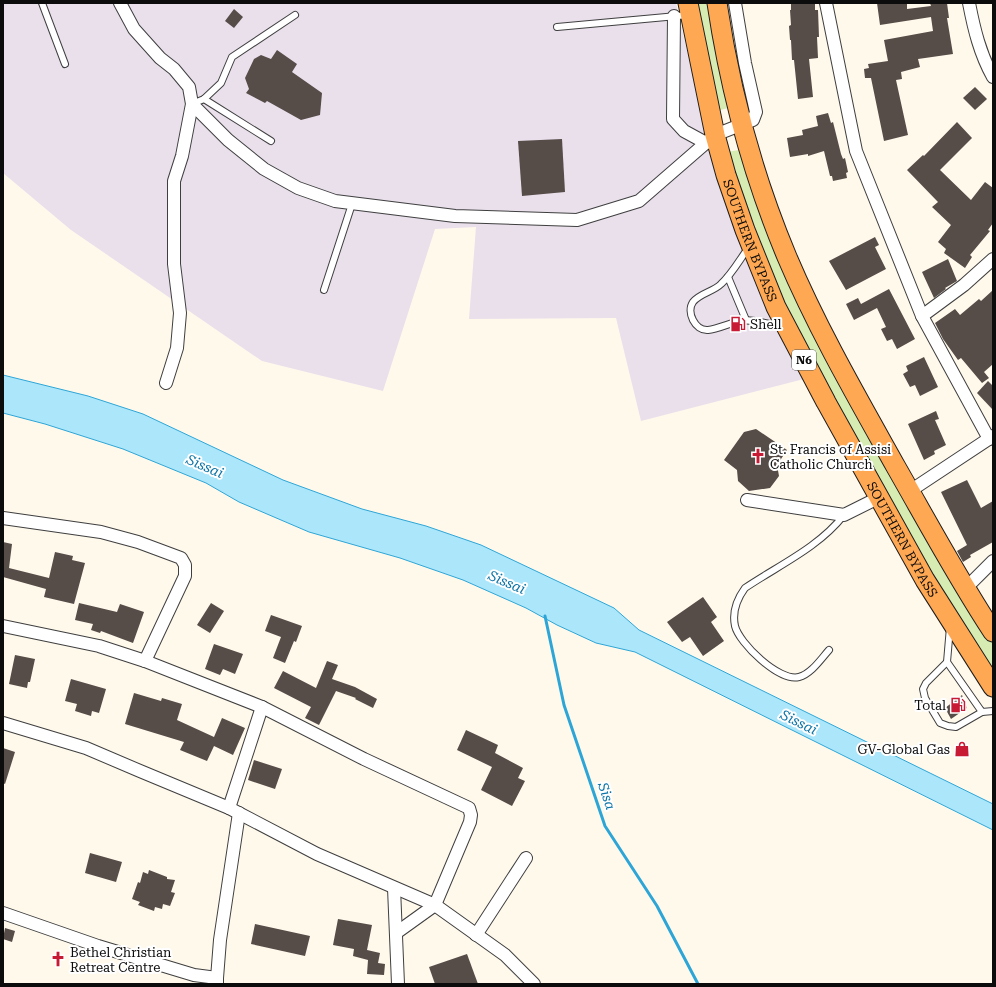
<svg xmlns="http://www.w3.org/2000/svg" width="996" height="987" viewBox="0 0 996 987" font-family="'Roboto Serif',serif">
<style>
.industrial{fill:#e9e0ec}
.green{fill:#d7ecb2}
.water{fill:#ace6fb;stroke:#2da6d7}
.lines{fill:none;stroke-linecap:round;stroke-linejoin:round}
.stream{stroke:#2da6d7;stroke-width:3}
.building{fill:#564c48}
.service-casing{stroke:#3f3f3f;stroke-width:8}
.minor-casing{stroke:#3f3f3f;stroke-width:14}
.trunk-casing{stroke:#1d1d1d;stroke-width:21}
.service{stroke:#fff;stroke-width:6}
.minor{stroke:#fff;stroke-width:12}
.trunk{stroke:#ffa853;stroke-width:19}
.labels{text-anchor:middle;stroke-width:4;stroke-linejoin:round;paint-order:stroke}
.shield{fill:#fff;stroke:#555;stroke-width:1}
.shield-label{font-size:12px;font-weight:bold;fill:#0c0c0c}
.street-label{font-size:13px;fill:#0c0c0c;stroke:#fff}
.poi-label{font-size:13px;fill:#0c0c0c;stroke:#fff;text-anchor:start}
.water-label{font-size:14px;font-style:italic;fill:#0d74a7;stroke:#fff}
</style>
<rect width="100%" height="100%" fill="#fff9ec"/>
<!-- industrial -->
<path class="industrial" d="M3,3H676L710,150L743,251L784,344L804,379L641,421L616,318L469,319L476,227L435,229L383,391L262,361L71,230L3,173Z"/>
<!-- green -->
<g class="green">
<path d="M696,3H712L733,107L720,110L714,89Z"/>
<path d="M739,150L748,180L764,226L993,636V673L938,586L870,465L788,314L727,152Z"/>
</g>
<!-- water -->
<path class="water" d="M3,375L88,396L143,414L283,480L362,509L426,526L481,545L614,608L639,630L993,804V830L635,652L596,643L557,625L526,608L463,580L400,558L309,532L239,502L206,483L123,449L45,424L3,413Z"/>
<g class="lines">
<!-- stream -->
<path class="stream" d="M545,616L564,705L605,826L657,906L698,984"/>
</g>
<!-- building -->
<g class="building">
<path d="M791,3H815V10H818L819,37H817L818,58L809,59L813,97L798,99L794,60H792L791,40H790L789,26L791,25L790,10H791Z"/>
<path d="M877,3H907V9L931,6L930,3H947L949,18H947L953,54L918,59L920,67L901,72L902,79L896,80L908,135L884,141L871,78H865L864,69L869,68L868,64L888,61L884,40L933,31L931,17L880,25Z"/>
<path d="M234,9L243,17L234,28L225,21Z"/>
<path d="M277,50L297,64L292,72L322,93L320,115L301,120L267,101L265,103L246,93L249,89L245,78L254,59L261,55L271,59Z"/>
<path d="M975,87L987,99L975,110L963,98Z"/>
<path d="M828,113L831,123L833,122L841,154L843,159L845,158L848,172L846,173L847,178L833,181L832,176H830L824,151L808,156V154L790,157L787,138L803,135L802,130L818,126L816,116Z"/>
<path d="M957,122L972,138L940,170L971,200L985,182L993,188V223L988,230L990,231L970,255L972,257L965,268L944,253L946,249L938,242L951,225L932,207L938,202L907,170L923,155L924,156Z"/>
<path d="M562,139L565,192L522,196L518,141Z"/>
<path d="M875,237L879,245L875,247L886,269L846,290L829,261Z"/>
<path d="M948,259L957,281L945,288L946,289L934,298L922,272Z"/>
<path d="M889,289L915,339L897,349L892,339L887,341L881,329L886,327L877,308L854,320L846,304L858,298L861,304Z"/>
<path d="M993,290V364L984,372L989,378L982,383L961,358L958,360L943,339L935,323L955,309L960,315L979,299L981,301Z"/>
<path d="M924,357L938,387L920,396L915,385L910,387L903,374L908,371L906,366Z"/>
<path d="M988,381L993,386V410L977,393Z"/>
<path d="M936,411L939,419L935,420L946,445L934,451L935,454L924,460L908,424Z"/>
<path d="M756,429L787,450L777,465L779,476L770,488L749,491L738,481L737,470L724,460L744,432Z"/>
<path d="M967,480L981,508L993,501V542L970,555L971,557L963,562L957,551L967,545L941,492Z"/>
<path d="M3,542L12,544L9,568L49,578L55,552L73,556L72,560L85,563L74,604L44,597L46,589L3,577Z"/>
<path d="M703,597L717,617L711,622L724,641L703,656L690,637L682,642L667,622Z"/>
<path d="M79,603L117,612L120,604L144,612L133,643L101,631L100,633L91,630L93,624L75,620Z"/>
<path d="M211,603L224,611L210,633L197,625Z"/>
<path d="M271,615L302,626L296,642L294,641L285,663L273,658L281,637L265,631Z"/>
<path d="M214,644L243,654L235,674L223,669L220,675L205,669Z"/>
<path d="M15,655L35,659L30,682H28L27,688L9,684Z"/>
<path d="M327,661L338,665L332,679L355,687L377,699L373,708L355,699L356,698L336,691L319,725L305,718L311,707L274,688L283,671L316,688Z"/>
<path d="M71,679L106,689L99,713L92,711L91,716L75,711L77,704L65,701Z"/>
<path d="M134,693L161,701L162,698L182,704L177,720L214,737L222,718L245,728L233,755L214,746L207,761L180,750L184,742L125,724Z"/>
<path d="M962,695L967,708L951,719L945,708Z"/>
<path d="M466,730L498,745L495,753L523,768L518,778L525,781L512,806L481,790L492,767L457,750Z"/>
<path d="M3,748L15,752L5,784L3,783Z"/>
<path d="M254,760L282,769L275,789L248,780Z"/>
<path d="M90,853L122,862L116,882L85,873Z"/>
<path d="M149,870L167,877V879L175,880L171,892L175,893L170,906L163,904L162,909L155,907L154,911L138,905L140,902L132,899L138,882L140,883L143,872L148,874Z"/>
<path d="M338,919L372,925L367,950L380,953L378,963L385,964L384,975L367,974L368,960L353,956L354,949L333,945Z"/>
<path d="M255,924L310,936L305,956L251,944Z"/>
<path d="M5,928L15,931L12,942L3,939Z"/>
<path d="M467,954L478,984H435L429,967Z"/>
</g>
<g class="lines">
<!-- service casing -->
<g class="service-casing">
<g id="service">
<path d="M42,3L65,64"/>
<path d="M557,27L688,15"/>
<path d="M204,99L271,141"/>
<path d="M192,104L204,99L221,83L232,57L295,15"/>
<path d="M749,247C740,259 732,274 721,284C713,292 700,293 693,302C686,312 695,331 708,330C718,329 730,323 740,321C752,318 771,325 783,327"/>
<path d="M728,277L746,320"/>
<path d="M324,290L352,204"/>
<path d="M950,627L947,662L982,712L993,711"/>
<path d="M829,650C821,659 811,674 799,677C779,682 739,643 735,626C732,612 737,599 745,588C779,565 818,548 844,515"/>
<path d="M947,662L926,683L923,689L925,698L940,723L948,726L956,727L982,712"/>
</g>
</g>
<!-- minor casing -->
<g class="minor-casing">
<g id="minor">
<path d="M120,3L134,29L160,58L174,69L189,87L192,104L182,156L174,181V264L180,313L177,348L166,383"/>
<path d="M826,3L856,151L922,316L989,439"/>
<path d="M969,3C974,29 980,54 993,77"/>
<path d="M674,16L673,119L684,131L706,143"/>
<path d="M192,104L228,140L264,169L298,188L335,201L455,216L577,220L639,201L715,135L753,120L756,112L745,63L735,3"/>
<path d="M922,316L964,285L993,259"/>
<path d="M910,491L993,436"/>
<path d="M747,500L844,515L880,497"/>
<path d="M3,518L101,532L138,542L181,558L185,565V576L145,661"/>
<path d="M965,589L993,561"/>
<path d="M3,626L99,646L145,661L262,707L364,759L469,808L471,815L470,822L435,905L396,933"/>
<path d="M3,723L86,748L140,771L229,808L317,854L435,905L505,955L534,984"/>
<path d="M229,808L262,707"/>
<path d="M394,888L398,984"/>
<path d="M3,913L98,946L194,975L217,978"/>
<path d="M476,935L526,858"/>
<path d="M217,984V978L220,940L239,813"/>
</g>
</g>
<!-- trunk casing -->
<g class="trunk-casing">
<g id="trunk">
<path id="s1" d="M688,3L715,135L726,175L745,230L776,307L826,402L925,580L993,687"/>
<path d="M717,3C730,90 753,176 787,257C818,330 858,399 896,467C928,523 958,579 993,632"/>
</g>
</g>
<!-- service -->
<use href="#service" class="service"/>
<!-- minor -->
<use href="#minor" class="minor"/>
<!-- trunk -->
<use href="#trunk" class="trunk"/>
</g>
<!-- icons -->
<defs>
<g id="fuel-bare" transform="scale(1.2)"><path d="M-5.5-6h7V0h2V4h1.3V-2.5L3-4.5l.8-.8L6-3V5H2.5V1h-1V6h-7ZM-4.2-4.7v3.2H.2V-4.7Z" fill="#c71a35" stroke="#fff" stroke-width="2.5" paint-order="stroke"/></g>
<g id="church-bare" transform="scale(1.2)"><path d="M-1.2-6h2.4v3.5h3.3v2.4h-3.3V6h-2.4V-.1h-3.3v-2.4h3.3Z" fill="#c71a35" stroke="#fff" stroke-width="2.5" paint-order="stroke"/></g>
<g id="shop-bare" transform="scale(1.2)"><path d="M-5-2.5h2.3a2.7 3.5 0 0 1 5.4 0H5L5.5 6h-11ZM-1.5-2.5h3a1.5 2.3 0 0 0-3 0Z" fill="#c71a35" stroke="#fff" stroke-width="2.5" paint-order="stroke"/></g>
</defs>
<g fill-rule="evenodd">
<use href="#fuel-bare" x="738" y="324"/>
<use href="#church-bare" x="758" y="456"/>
<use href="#fuel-bare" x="958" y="705"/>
<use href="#shop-bare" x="962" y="749"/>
<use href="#church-bare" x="58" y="959"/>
</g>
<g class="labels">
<!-- shield labels -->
<rect class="shield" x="792" y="350" width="24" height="20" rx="3"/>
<g class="shield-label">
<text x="804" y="364">N6</text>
</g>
<!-- street labels -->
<g class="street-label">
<text dy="5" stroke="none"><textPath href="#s1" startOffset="246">SOUTHERN BYPASS</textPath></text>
<text dy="5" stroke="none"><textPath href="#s1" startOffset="582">SOUTHERN BYPASS</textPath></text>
</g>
<!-- poi labels -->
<g class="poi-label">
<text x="750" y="329">Shell</text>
<text x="770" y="454">St. Francis of Assisi<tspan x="770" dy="15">Catholic Church</tspan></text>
<text x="946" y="710" text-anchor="end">Total</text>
<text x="950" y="754" text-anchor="end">GV-Global Gas</text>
<text x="70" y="957">Bethel Christian<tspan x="70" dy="15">Retreat Centre</tspan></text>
</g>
<!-- water labels -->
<g class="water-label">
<text transform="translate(205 466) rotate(23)" y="5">Sissai</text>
<text transform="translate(507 582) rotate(23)" y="5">Sissai</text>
<text transform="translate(799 722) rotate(26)" y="5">Sissai</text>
<text transform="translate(607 796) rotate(71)" y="5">Sisa</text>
</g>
</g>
<!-- border -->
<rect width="996" height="987" fill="none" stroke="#0c0c0c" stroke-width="8"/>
</svg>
